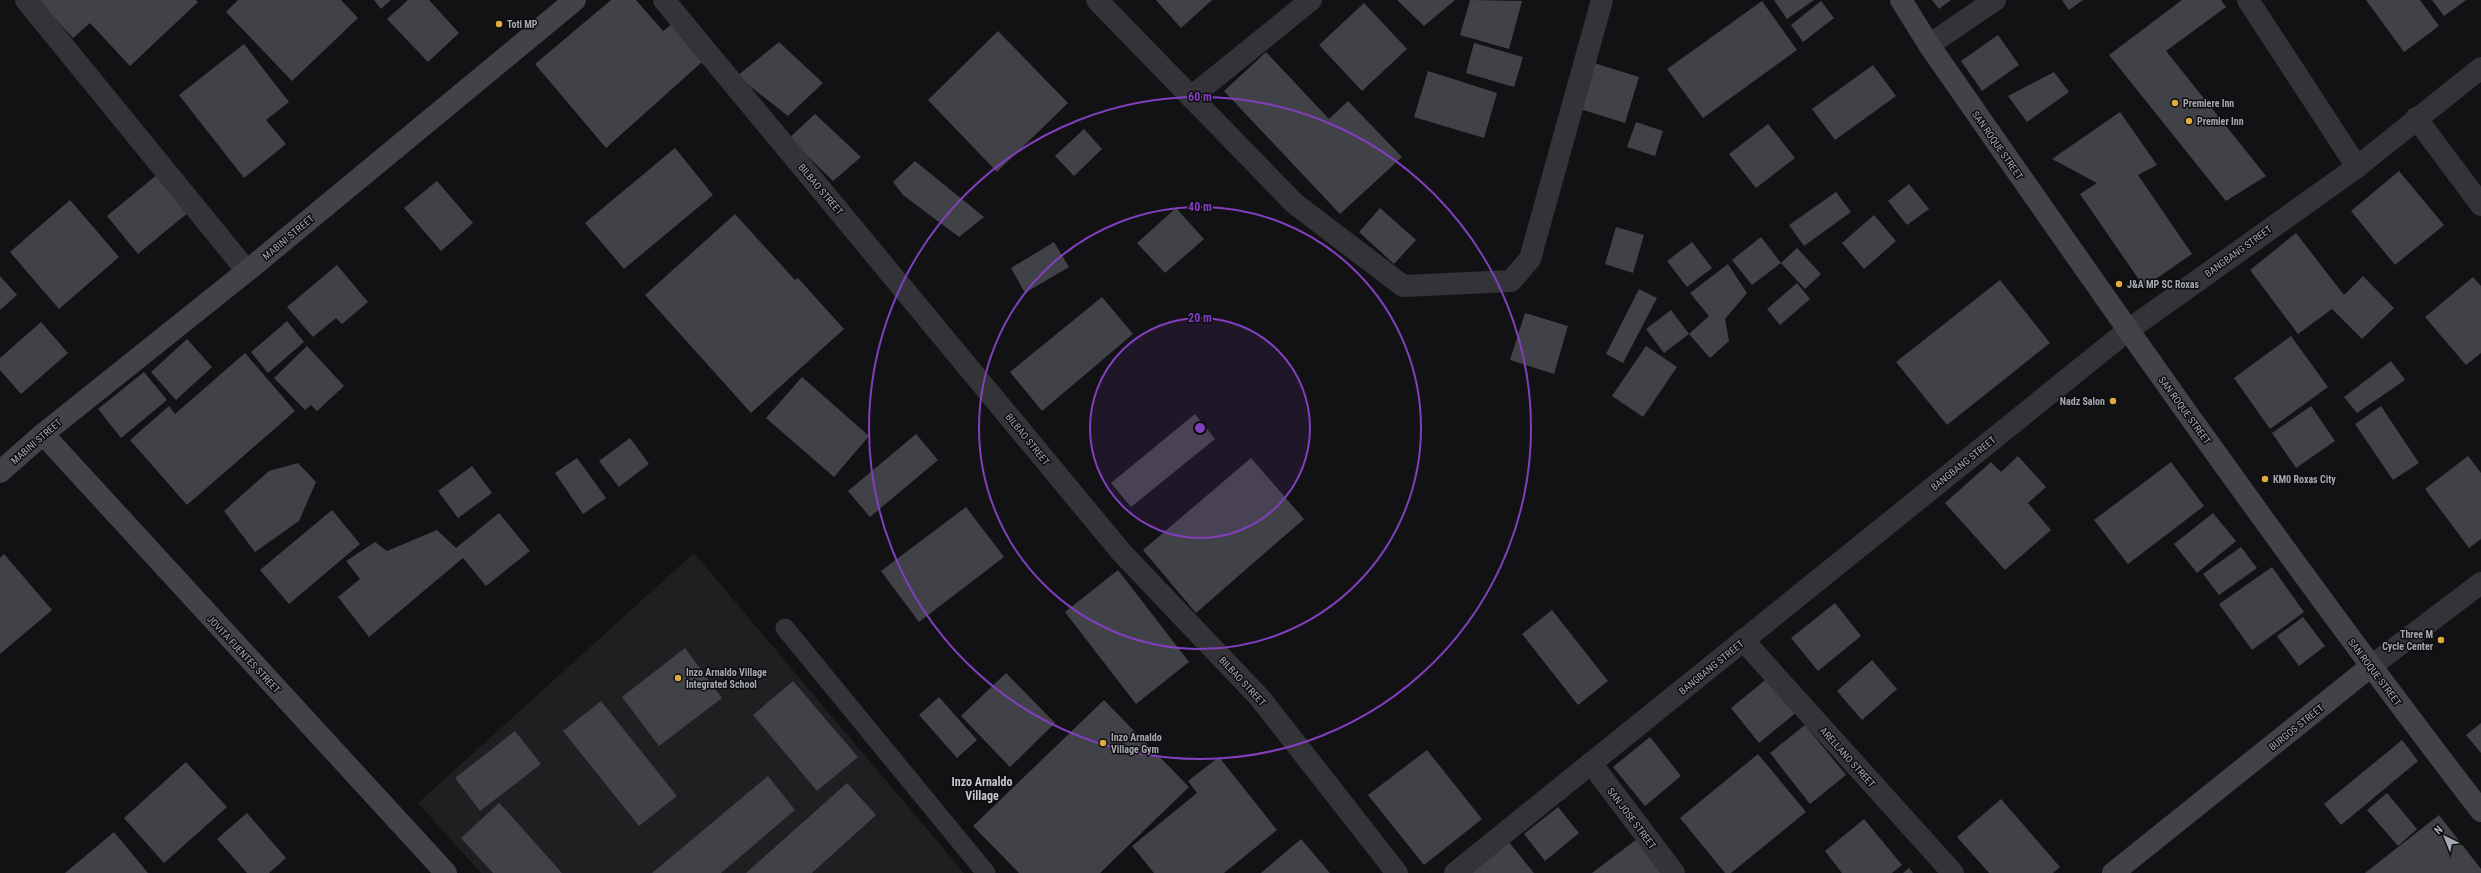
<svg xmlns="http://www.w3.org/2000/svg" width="2481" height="873" viewBox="0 0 2481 873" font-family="'Roboto Condensed',sans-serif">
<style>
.built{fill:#1f1e21}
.building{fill:#414247}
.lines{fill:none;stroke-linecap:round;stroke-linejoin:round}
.lane{stroke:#343438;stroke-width:19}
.street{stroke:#343438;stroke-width:22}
.secondary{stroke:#424348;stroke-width:22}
.ring{fill:none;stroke:#813fbd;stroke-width:2}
.poi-dot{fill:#e0ac3e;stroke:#0d0d0f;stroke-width:1.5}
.labels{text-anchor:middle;stroke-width:3;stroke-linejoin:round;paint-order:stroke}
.poi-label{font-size:10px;font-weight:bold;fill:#a5a9b3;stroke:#0d0d0f;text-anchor:start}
.street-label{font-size:10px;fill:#a5a9b3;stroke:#0d0d0f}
.quarter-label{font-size:12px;font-weight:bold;fill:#c6c8cf;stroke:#0d0d0f}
.centre{fill:#813fbd;stroke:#0d0d0f;stroke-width:2}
.ring-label{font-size:12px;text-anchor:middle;font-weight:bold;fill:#813fbd;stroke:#0d0d0f;stroke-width:3;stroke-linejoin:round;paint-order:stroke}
</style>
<rect width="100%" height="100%" fill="#121214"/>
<!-- built -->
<path class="built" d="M694,553L964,873H481L418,803Z"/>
<!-- building -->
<g class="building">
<path d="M38,0H196L198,2L130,66L90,23L73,38Z"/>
<path d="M238,0H341L358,18L292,81L226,12Z"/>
<path d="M374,0H391L381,9Z"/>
<path d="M408,0H429L459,33L428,62L387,19Z"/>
<path d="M611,0H636L663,31L671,25L702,62L606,148L535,64Z"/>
<path d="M1156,0H1212L1181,28Z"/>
<path d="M1397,0H1455L1424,26Z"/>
<path d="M1470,0L1522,1L1509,49L1460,35Z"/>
<path d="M1774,0H1814L1787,19Z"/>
<path d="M1932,0H1951L1939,9Z"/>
<path d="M2062,0H2083L2069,10Z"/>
<path d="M2182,0H2221L2226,7L2166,51L2266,176L2226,201L2109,55Z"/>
<path d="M2366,0H2420L2439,26L2404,52Z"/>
<path d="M2432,0H2466L2444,16Z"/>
<path d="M1762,1L1797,50L1703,118L1667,69Z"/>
<path d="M1821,1L1834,18L1803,42L1791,25Z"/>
<path d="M1364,3L1407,49L1362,91L1319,45Z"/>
<path d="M998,31L1068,103L997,172L928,100Z"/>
<path d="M1998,35L2019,65L1982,91L1961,61Z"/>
<path d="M779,42L823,83L788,116L737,76Z"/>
<path d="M1474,43L1523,57L1514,87L1466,73Z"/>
<path d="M244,44L289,102L266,120L286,144L244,178L179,95Z"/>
<path d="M1266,52L1329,119L1348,101L1402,157L1340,214L1224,91Z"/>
<path d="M1594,63L1639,77L1625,123L1580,109Z"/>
<path d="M1873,65L1896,96L1835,140L1812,109Z"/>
<path d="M1428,71L1497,93L1484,138L1414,117Z"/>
<path d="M2054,72L2069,92L2027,122L2008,96Z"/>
<path d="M2120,112L2157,165L2138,175L2192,254L2144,287L2080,194L2097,183L2052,159Z"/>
<path d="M815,114L861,157L833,181L789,138Z"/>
<path d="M1636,122L1663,131L1655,156L1627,147Z"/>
<path d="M1768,124L1795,158L1756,188L1729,154Z"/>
<path d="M1084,129L1102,149L1074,176L1055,156Z"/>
<path d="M675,148L713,195L624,269L585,223Z"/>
<path d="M915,161L984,217L959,237L903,195L893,182Z"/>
<path d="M2399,171L2444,225L2395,265L2351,211Z"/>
<path d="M159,173L190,211L138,254L107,216Z"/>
<path d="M437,181L473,223L441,251L404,208Z"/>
<path d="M1909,184L1929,209L1907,225L1888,201Z"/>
<path d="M1836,192L1851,212L1804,246L1789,225Z"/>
<path d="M70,200L119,257L59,309L10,252Z"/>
<path d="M1176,208L1204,239L1165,273L1137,243Z"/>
<path d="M1380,208L1416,240L1394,264L1359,232Z"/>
<path d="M735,214L795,280L798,278L844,329L751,413L645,295Z"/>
<path d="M1874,215L1896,241L1864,269L1842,243Z"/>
<path d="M1616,227L1644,235L1633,273L1605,264Z"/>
<path d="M2296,233L2344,295L2363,276L2394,308L2362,339L2332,309L2298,334L2250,270Z"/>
<path d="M1761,237L1781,263L1752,285L1732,260Z"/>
<path d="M1054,242L1069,267L1025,293L1011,268Z"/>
<path d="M1692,242L1712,268L1687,287L1667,261Z"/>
<path d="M1797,248L1821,274L1805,289L1781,263Z"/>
<path d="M1728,264L1747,293L1725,319L1729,341L1710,358L1689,334L1709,316L1690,293Z"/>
<path d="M337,265L368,302L342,324L336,318L313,337L287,307Z"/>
<path d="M0,276L17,295L0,310Z"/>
<path d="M2473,277L2481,286V353L2466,365L2425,317Z"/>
<path d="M2000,280L2050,343L1947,425L1896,362Z"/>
<path d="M1797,283L1810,299L1780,325L1767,309Z"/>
<path d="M1639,289L1657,298L1623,363L1606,354Z"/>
<path d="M1102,297L1133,334L1042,411L1010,372Z"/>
<path d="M1671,310L1689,334L1664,353L1646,329Z"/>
<path d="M1525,313L1568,326L1554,374L1510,360Z"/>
<path d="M287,321L304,342L268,373L251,352Z"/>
<path d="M41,322L68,353L21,394L0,370V358Z"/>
<path d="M2291,336L2328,387L2270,429L2234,378Z"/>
<path d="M187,339L212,367L176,400L151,372Z"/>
<path d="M307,346L344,386L317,411L311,405L305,410L274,378Z"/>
<path d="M1646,346L1677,367L1643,417L1612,396Z"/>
<path d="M245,353L295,411L187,505L130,440L169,406L175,414Z"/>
<path d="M2391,361L2405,380L2357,413L2344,397Z"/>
<path d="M144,372L167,400L121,438L98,409Z"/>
<path d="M802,377L869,436L834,477L766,418Z"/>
<path d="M2311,406L2335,441L2296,468L2272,433Z"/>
<path d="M2381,406L2419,463L2393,480L2355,424Z"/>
<path d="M1195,414L1215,439L1131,507L1111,483Z"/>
<path d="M916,434L938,460L870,517L848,491Z"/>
<path d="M630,438L649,464L619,487L599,461Z"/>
<path d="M2018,456L2046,487L2028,503L2051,530L2005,570L1945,503L1991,462L2001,472Z"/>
<path d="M2468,456L2481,473V539L2469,548L2425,489Z"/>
<path d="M577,458L606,498L583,514L555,473Z"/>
<path d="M1251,458L1304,519L1196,613L1143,550Z"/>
<path d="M2171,462L2204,506L2128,564L2094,520Z"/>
<path d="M298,463L316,482L299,521L255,552L224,511L269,471Z"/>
<path d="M472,466L492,493L458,518L438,491Z"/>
<path d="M966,507L1004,557L919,622L881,571Z"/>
<path d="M332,510L360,544L289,604L260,570Z"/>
<path d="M499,513L530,551L486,586L463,558L369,637L338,597L360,579L346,561L375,542L387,551L437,530L456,548Z"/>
<path d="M2213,513L2236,541L2197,573L2174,544Z"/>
<path d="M2241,547L2257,568L2219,595L2203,574Z"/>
<path d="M4,554L52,610L0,654V558Z"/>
<path d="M2272,567L2304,612L2252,650L2219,604Z"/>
<path d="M1118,570L1189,662L1136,704L1065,612Z"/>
<path d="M1835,603L1861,636L1818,671L1791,638Z"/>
<path d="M1552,610L1608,681L1578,705L1522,634Z"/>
<path d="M2303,617L2325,646L2299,666L2277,636Z"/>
<path d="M685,648L722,698L659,746L622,697Z"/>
<path d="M1872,660L1897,689L1862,720L1837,691Z"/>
<path d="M1006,673L1055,723L1010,767L961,716Z"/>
<path d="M1770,676L1798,711L1759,743L1731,708Z"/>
<path d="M793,681L858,757L817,791L753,715Z"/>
<path d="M939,697L977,740L957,758L919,715Z"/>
<path d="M1104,700L1189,787L1100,873H1019L973,826Z"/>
<path d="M601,701L677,796L639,826L563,731Z"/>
<path d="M2481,723V753L2466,735Z"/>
<path d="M1805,725L1846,775L1810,804L1770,753Z"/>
<path d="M515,731L541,764L480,811L455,778Z"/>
<path d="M1650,737L1681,776L1645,806L1613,767Z"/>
<path d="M2402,740L2418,761L2341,825L2324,804Z"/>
<path d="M1427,750L1482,819L1424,865L1368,795Z"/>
<path d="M1758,754L1806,812L1731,873H1725L1680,818Z"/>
<path d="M1219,757L1277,830L1224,873H1154L1132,846L1197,793L1188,781Z"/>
<path d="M186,762L227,807L164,863L124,818Z"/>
<path d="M768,776L795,810L721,873H652Z"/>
<path d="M847,783L876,815L812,873H746Z"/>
<path d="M2387,793L2417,829L2398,846L2367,810Z"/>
<path d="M2001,799L2060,867L2053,873H1989L1957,837Z"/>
<path d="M499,803L506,810L562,873H493L472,850L461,838Z"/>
<path d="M1558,807L1579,833L1545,861L1524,834Z"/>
<path d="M247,813L286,858L269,873H247L217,839Z"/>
<path d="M2439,815L2481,869V873H2365Z"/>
<path d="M1864,819L1902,865L1892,873H1842L1825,851Z"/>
<path d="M114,832L148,873H65Z"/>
<path d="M1301,839L1330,873H1261Z"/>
<path d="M1637,839L1662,871L1660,873H1592Z"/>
<path d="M1508,841L1534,873H1468Z"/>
<path d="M1909,868L1913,873H1903Z"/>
</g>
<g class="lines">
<!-- lane -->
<path class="lane" d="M785,628L986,873"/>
<!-- street -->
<g class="street">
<path d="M26,0L247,271"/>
<path d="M664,0L1122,553L1260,698L1397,873"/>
<path d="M1097,0L1294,203L1403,286L1511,281L1530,259L1602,0"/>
<path d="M2248,0L2357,167"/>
<path d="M1929,45L1995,0"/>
<path d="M1191,97L1311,0"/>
<path d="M2416,118L2481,205"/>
<path d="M1743,640L1953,873"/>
<path d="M2370,667L2481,583"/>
<path d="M1591,763L1674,873"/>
<path d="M1455,873L2127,331L2357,167L2481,68"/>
</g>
<!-- secondary -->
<g class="secondary">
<path d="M1901,0L1929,45C2109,304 2289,562 2481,811"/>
<path d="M43,434L446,873"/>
<path d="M0,472L43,434L247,271L575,0"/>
<path d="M2113,873L2370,667"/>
</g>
</g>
<!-- distance rings -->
<circle cx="1200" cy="428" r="110" fill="#813fbd" fill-opacity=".12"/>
<g class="ring">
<circle cx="1200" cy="428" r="110"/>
<circle cx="1200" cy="428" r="221"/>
<circle cx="1200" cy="428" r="331"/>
</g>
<!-- markers -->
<g class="poi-dot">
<circle cx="499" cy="24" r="4"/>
<circle cx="2175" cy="103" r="4"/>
<circle cx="2189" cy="121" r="4"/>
<circle cx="2119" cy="284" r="4"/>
<circle cx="2113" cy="401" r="4"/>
<circle cx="2265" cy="479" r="4"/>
<circle cx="2441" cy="640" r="4"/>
<circle cx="678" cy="678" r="4"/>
<circle cx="1103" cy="743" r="4"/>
</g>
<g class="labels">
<!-- poi labels -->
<g class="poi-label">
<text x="507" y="28">Toti MP</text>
<text x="2183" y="107">Premiere Inn</text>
<text x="2197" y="125">Premier Inn</text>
<text x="2127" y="288">J&amp;A MP SC Roxas</text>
<text x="2105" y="405" text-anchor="end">Nadz Salon</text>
<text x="2273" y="483">KM0 Roxas City</text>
<text x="2433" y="638" text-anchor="end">Three M<tspan x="2433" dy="12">Cycle Center</tspan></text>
<text x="686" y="676">Inzo Arnaldo Village<tspan x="686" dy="12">Integrated School</tspan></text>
<text x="1111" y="741">Inzo Arnaldo<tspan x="1111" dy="12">Village Gym</tspan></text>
</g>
<!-- street labels -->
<g class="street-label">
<text transform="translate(1998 145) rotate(55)" y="4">SAN ROQUE STREET</text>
<text transform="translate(821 189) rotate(50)" y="4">BILBAO STREET</text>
<text transform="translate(288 237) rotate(-40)" y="4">MABINI STREET</text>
<text transform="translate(2238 251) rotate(-36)" y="4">BANGBANG STREET</text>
<text transform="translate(2185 410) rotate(54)" y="4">SAN ROQUE STREET</text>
<text transform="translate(1028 439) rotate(51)" y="4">BILBAO STREET</text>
<text transform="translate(36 441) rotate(-41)" y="4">MABINI STREET</text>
<text transform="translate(1963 463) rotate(-39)" y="4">BANGBANG STREET</text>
<text transform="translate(244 654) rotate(47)" y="4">JOVITA FUENTES STREET</text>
<text transform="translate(1711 667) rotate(-39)" y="4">BANGBANG STREET</text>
<text transform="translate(2375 672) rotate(53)" y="4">SAN ROQUE STREET</text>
<text transform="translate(1243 681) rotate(47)" y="4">BILBAO STREET</text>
<text transform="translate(2296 727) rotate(-39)" y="4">BURGOS STREET</text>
<text transform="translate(1848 757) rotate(48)" y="4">ARELLANO STREET</text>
<text transform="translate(1632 818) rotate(53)" y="4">SAN JOSE STREET</text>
</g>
<!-- quarter labels -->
<g class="quarter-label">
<text x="982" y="786">Inzo Arnaldo<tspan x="982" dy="14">Village</tspan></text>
</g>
</g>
<circle cx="1200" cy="428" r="6" class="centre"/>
<g class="ring-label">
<text x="1200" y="101">60 m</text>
<text x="1200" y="211">40 m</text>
<text x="1200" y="322">20 m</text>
</g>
<!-- north arrow -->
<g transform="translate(2445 837) rotate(317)" stroke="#0d0d0f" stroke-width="3" paint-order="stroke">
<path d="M0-3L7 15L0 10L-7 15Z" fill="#a5a9b3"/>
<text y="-6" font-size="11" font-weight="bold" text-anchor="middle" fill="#a5a9b3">N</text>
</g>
</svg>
